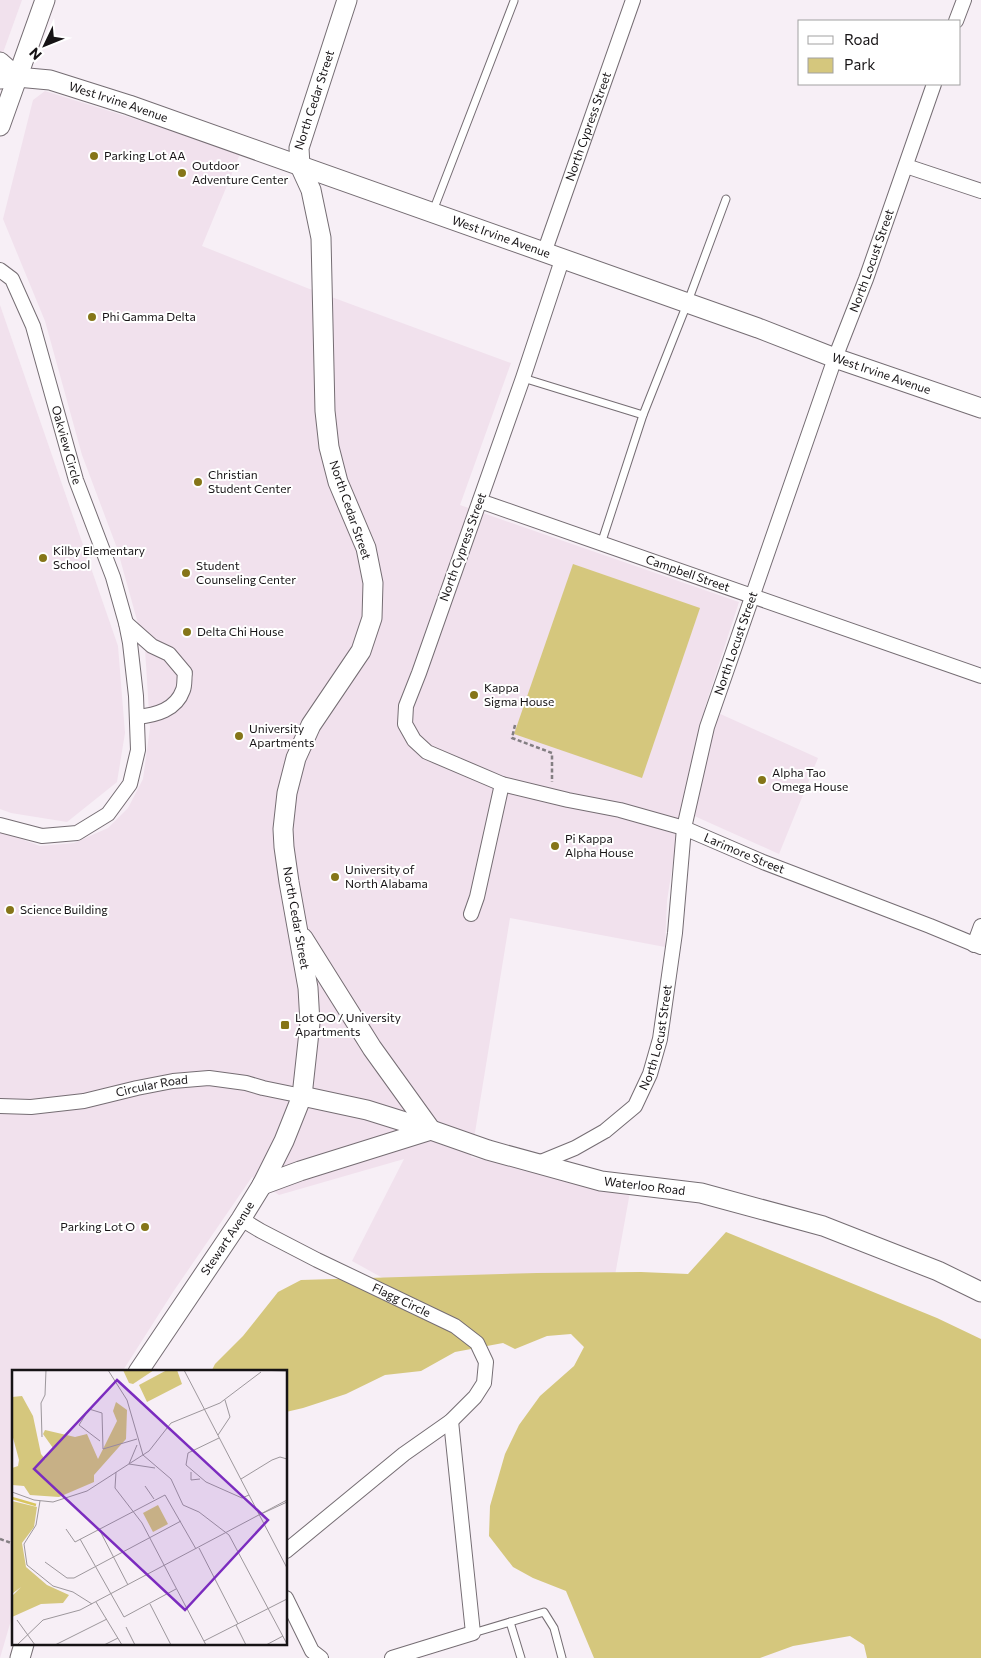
<svg xmlns="http://www.w3.org/2000/svg" width="981" height="1658" viewBox="0 0 981 1658" font-family="Commissioner,sans-serif">
<style>
.built{fill:#f1e1ed}
.green{fill:#d5c77d}
.lines{fill:none;stroke-linecap:round;stroke-linejoin:round}
.lane-casing{stroke:#756d73;stroke-width:9}
.street-casing{stroke:#756d73;stroke-width:16}
.secondary-casing{stroke:#756d73;stroke-width:21}
.path{stroke:#837e82;stroke-width:2.5;stroke-dasharray:4 2.5;stroke-linecap:butt}
.lane{stroke:#fff;stroke-width:7}
.street{stroke:#fff;stroke-width:14}
.secondary{stroke:#fff;stroke-width:19}
.poi-dot{fill:#857518;stroke:#fff;stroke-width:2}
.labels{text-anchor:middle;stroke-width:4;stroke-linejoin:round;paint-order:stroke}
.street-label{font-size:12px;fill:#161315;stroke:#fff}
.poi-label{font-size:12px;fill:#161315;stroke:#fff;text-anchor:start}
.inset-river{fill:none;stroke:#d9c65f;stroke-width:2.5}
.inset-road{fill:none;stroke:#9d979c;stroke-width:1}
.view{fill:#7b2cbf;fill-opacity:0.15;stroke:#7b2cbf;stroke-width:2.5}
.inset-edge{fill:none;stroke:#161315;stroke-width:2.5}
</style>
<rect width="100%" height="100%" fill="#f7eff6"/>
<!-- built -->
<g class="built">
<path d="M0,0H22L0,61Z"/>
<path d="M45,91L209,142L240,154L202,246L307,288L511,363L460,505L739,602L705,707L818,758L779,854L681,810L667,901L665,947L510,918L471,1157L630,1192L612,1292H408L352,1261L404,1159L279,1195L252,1177L173,1292L122,1372H14V1610L0,1658V831L40,846L74,843L108,828L128,808L143,779L150,728L145,649L117,548L82,455L45,321L3,219L33,100Z"/>
<path d="M0,305L118,646L125,733L117,782L67,822L11,813L0,809Z"/>
</g>
<!-- green -->
<g class="green">
<path d="M573,564L700,608L642,778L514,734Z"/>
<path d="M726,1232L937,1318L981,1339V1658H867L864,1645L850,1636L793,1646L760,1658H594L566,1591L533,1578L513,1567L489,1536L490,1506L505,1454L519,1425L540,1396L574,1366L584,1347L571,1334L547,1336L515,1349L503,1343L455,1352L421,1371L385,1375L346,1394L303,1408L286,1412V1372H211L215,1364L243,1336L278,1292L301,1280L537,1273L641,1272L688,1274Z"/>
</g>
<g class="lines">
<!-- lane casing -->
<g class="lane-casing">
<g id="lane">
<path d="M433,211L514,1"/>
<path d="M523,378L643,415"/>
<path d="M601,544L643,415L687,304L726,199"/>
<path d="M510,1622L521,1658"/>
<path d="M473,1633L544,1612L554,1628L562,1658"/>
</g>
</g>
<!-- street casing -->
<g class="street-casing">
<g id="street">
<path d="M956,21L964,0"/>
<path d="M906,166L981,191"/>
<path id="s1" d="M544,253L633,0"/>
<path id="s2" d="M562,260L523,378L419,673L406,706L405,724L414,740L427,752L502,784L568,800L620,810L684,828L763,862L930,926L981,947"/>
<path id="s3" d="M0,270L12,279L33,326L76,480L113,577L126,623L130,643L136,696L138,750L130,784L108,814L77,833L42,836L0,825"/>
<path id="s4" d="M480,501L981,676"/>
<path d="M126,623L152,646L169,654L185,673C184,678 185,685 183,690C176,710 156,715 137,717"/>
<path d="M471,914L477,897L502,784"/>
<path d="M974,945L981,926"/>
<path id="s5" d="M0,1106L31,1107L84,1101L137,1088L173,1081L209,1078L246,1083L263,1088L302,1096"/>
<path id="s6" d="M536,1164L575,1148L605,1131L635,1106L650,1074L660,1039L675,933L684,828L707,727L835,358L866,279L934,84"/>
<path id="s7" d="M241,1219L261,1231L317,1260L455,1326L477,1343L486,1362L484,1383L475,1397L451,1421L404,1454L286,1551"/>
<path d="M286,1598L312,1651L321,1658"/>
<path d="M392,1658L473,1633L451,1421"/>
</g>
</g>
<!-- secondary casing -->
<g class="secondary-casing">
<g id="secondary">
<path d="M0,62L17,77"/>
<path id="s8" d="M0,79L17,77L50,80L129,105L758,328L835,358L981,408"/>
<path d="M0,126L45,0"/>
<path id="s9" d="M302,1096L367,1110L431,1130L488,1150L601,1181L701,1193L823,1226L938,1271L981,1292"/>
<path d="M262,1185L300,1171L431,1130L372,1048L303,938"/>
<path id="s10" d="M138,1372L241,1219L262,1185L284,1141L302,1096L310,1023L308,988L289,882L284,847L283,829L287,793L296,758L311,725L361,651L372,618L373,583L366,548L338,482L329,447L325,411L321,238L311,190L300,166L299,148L347,0"/>
<path d="M20,1658L24,1644"/>
</g>
</g>
<!-- path -->
<g class="path">
<path d="M515,725L512,738L552,753V782"/>
<path d="M0,1539L14,1544"/>
</g>
<!-- lane -->
<use href="#lane" class="lane"/>
<!-- street -->
<use href="#street" class="street"/>
<!-- secondary -->
<use href="#secondary" class="secondary"/>
</g>
<!-- markers -->
<g class="poi-dot">
<circle cx="94" cy="156" r="5"/>
<circle cx="182" cy="173" r="5"/>
<circle cx="92" cy="317" r="5"/>
<circle cx="198" cy="482" r="5"/>
<circle cx="43" cy="558" r="5"/>
<circle cx="186" cy="573" r="5"/>
<circle cx="187" cy="632" r="5"/>
<circle cx="474" cy="695" r="5"/>
<circle cx="239" cy="736" r="5"/>
<circle cx="762" cy="780" r="5"/>
<circle cx="555" cy="846" r="5"/>
<circle cx="335" cy="877" r="5"/>
<circle cx="10" cy="910" r="5"/>
<rect x="280" y="1020" width="10" height="10" rx="2.5"/>
<circle cx="145" cy="1227" r="5"/>
</g>
<g class="labels">
<!-- street labels -->
<g class="street-label">
<text dy="4" stroke="none"><textPath href="#s10" startOffset="1356">North Cedar Street</textPath></text>
<text dy="4" stroke="none"><textPath href="#s8" startOffset="122">West Irvine Avenue</textPath></text>
<text dy="4" stroke="none"><textPath href="#s1" startOffset="134">North Cypress Street</textPath></text>
<text dy="4" stroke="none"><textPath href="#s8" startOffset="528">West Irvine Avenue</textPath></text>
<text dy="4" stroke="none"><textPath href="#s6" startOffset="998">North Locust Street</textPath></text>
<text dy="4" stroke="none"><textPath href="#s8" startOffset="932">West Irvine Avenue</textPath></text>
<text dy="4" stroke="none"><textPath href="#s3" startOffset="190">Oakview Circle</textPath></text>
<text transform="translate(350 510) rotate(71)" y="4">North Cedar Street</text>
<text transform="translate(463 547) rotate(-70)" y="4">North Cypress Street</text>
<text dy="4" stroke="none"><textPath href="#s4" startOffset="220">Campbell Street</textPath></text>
<text dy="4" stroke="none"><textPath href="#s6" startOffset="592">North Locust Street</textPath></text>
<text dy="4" stroke="none"><textPath href="#s2" startOffset="861">Larimore Street</textPath></text>
<text transform="translate(296 918) rotate(80)" y="4">North Cedar Street</text>
<text dy="4" stroke="none"><textPath href="#s6" startOffset="188">North Locust Street</textPath></text>
<text dy="4" stroke="none"><textPath href="#s5" startOffset="154">Circular Road</textPath></text>
<text dy="4" stroke="none"><textPath href="#s9" startOffset="355">Waterloo Road</textPath></text>
<text dy="4" stroke="none"><textPath href="#s10" startOffset="161">Stewart Avenue</textPath></text>
<text dy="4" stroke="none"><textPath href="#s7" startOffset="180">Flagg Circle</textPath></text>
</g>
<!-- poi labels -->
<g class="poi-label">
<text x="104" y="160">Parking Lot AA</text>
<text x="192" y="170">Outdoor<tspan x="192" dy="14">Adventure Center</tspan></text>
<text x="102" y="321">Phi Gamma Delta</text>
<text x="208" y="479">Christian<tspan x="208" dy="14">Student Center</tspan></text>
<text x="53" y="555">Kilby Elementary<tspan x="53" dy="14">School</tspan></text>
<text x="196" y="570">Student<tspan x="196" dy="14">Counseling Center</tspan></text>
<text x="197" y="636">Delta Chi House</text>
<text x="484" y="692">Kappa<tspan x="484" dy="14">Sigma House</tspan></text>
<text x="249" y="733">University<tspan x="249" dy="14">Apartments</tspan></text>
<text x="772" y="777">Alpha Tao<tspan x="772" dy="14">Omega House</tspan></text>
<text x="565" y="843">Pi Kappa<tspan x="565" dy="14">Alpha House</tspan></text>
<text x="345" y="874">University of<tspan x="345" dy="14">North Alabama</tspan></text>
<text x="20" y="914">Science Building</text>
<text x="295" y="1022">Lot OO / University<tspan x="295" dy="14">Apartments</tspan></text>
<text x="135" y="1231" text-anchor="end">Parking Lot O</text>
</g>
</g>
<!-- overview -->
<g transform="translate(12 1370)">
<rect width="275" height="275" fill="#f7eff6"/>
<path d="M111,0H142L121,14L117,13ZM155,0H165L170,14L135,32L127,15ZM10,26L21,46L29,84L33,89L41,78L31,64L33,60L63,67L75,64L86,89L105,51L101,41L104,32L115,40L114,69L82,105V112L47,127L18,125L12,116L0,115V98L6,96L7,90L0,64V27ZM0,131L25,137L22,157L10,173L14,197L35,215L57,225L51,233L29,234L0,247V226L9,217L0,224ZM146,135L156,154L141,162L131,143Z" fill="#d5c77d"/>
<path class="inset-river" d="M0,128L24,135"/>
<path class="inset-road" d="M96,0L115,30L131,85L159,109L171,135L187,142L217,165L275,274M172,0L275,198M244,0L275,1M206,65L218,47L213,30M30,67L29,33L33,25L34,0M207,68L176,83L174,95L194,112L230,128L237,125M88,71L67,55L77,39L90,43L91,79L125,69M125,75L117,94L143,98M104,102L103,118L130,153L194,275M179,102V110L188,109M229,109L260,90L268,87L275,89M133,116L142,129M0,122L22,130L41,132L75,121L137,81L159,53L208,33L249,2M28,131L24,155L12,174L15,195L41,216L61,222L80,234M247,145L275,132M54,159L63,172L153,125L184,179M87,159L116,215M68,169L112,247L164,219M187,178L226,254M33,192L55,208H62L169,151M84,232L110,275M138,234L159,275M5,250L23,275M224,255L234,275M114,257L123,275M192,271L275,229M5,275L31,250L68,240L275,130M43,275L95,249M92,275L106,268M254,275L271,266"/>
<path class="view" d="M105,10L256,150L173,240L22,99Z"/>
<rect width="275" height="275" class="inset-edge"/>
</g>
<!-- legend -->
<rect x="798" y="20" width="162" height="65" fill="#ffffff" stroke="#a2a1a1"/>
<rect x="808" y="36" width="25" height="8" fill="#ffffff" stroke="#a2a1a1"/>
<text x="844" y="45" font-size="15" fill="#161315">Road</text>
<rect x="808" y="58" width="25" height="15" fill="#d5c77d" stroke="#a2a1a1"/>
<text x="844" y="70" font-size="15" fill="#161315">Park</text>
<!-- north arrow -->
<g transform="translate(45 45) rotate(227)" stroke="#ffffff" stroke-width="4" paint-order="stroke">
<path d="M0-4L9 19L0 12L-9 19Z" fill="#161315"/>
<text y="-8" font-size="14" font-weight="bold" text-anchor="middle" fill="#161315">N</text>
</g>
</svg>
